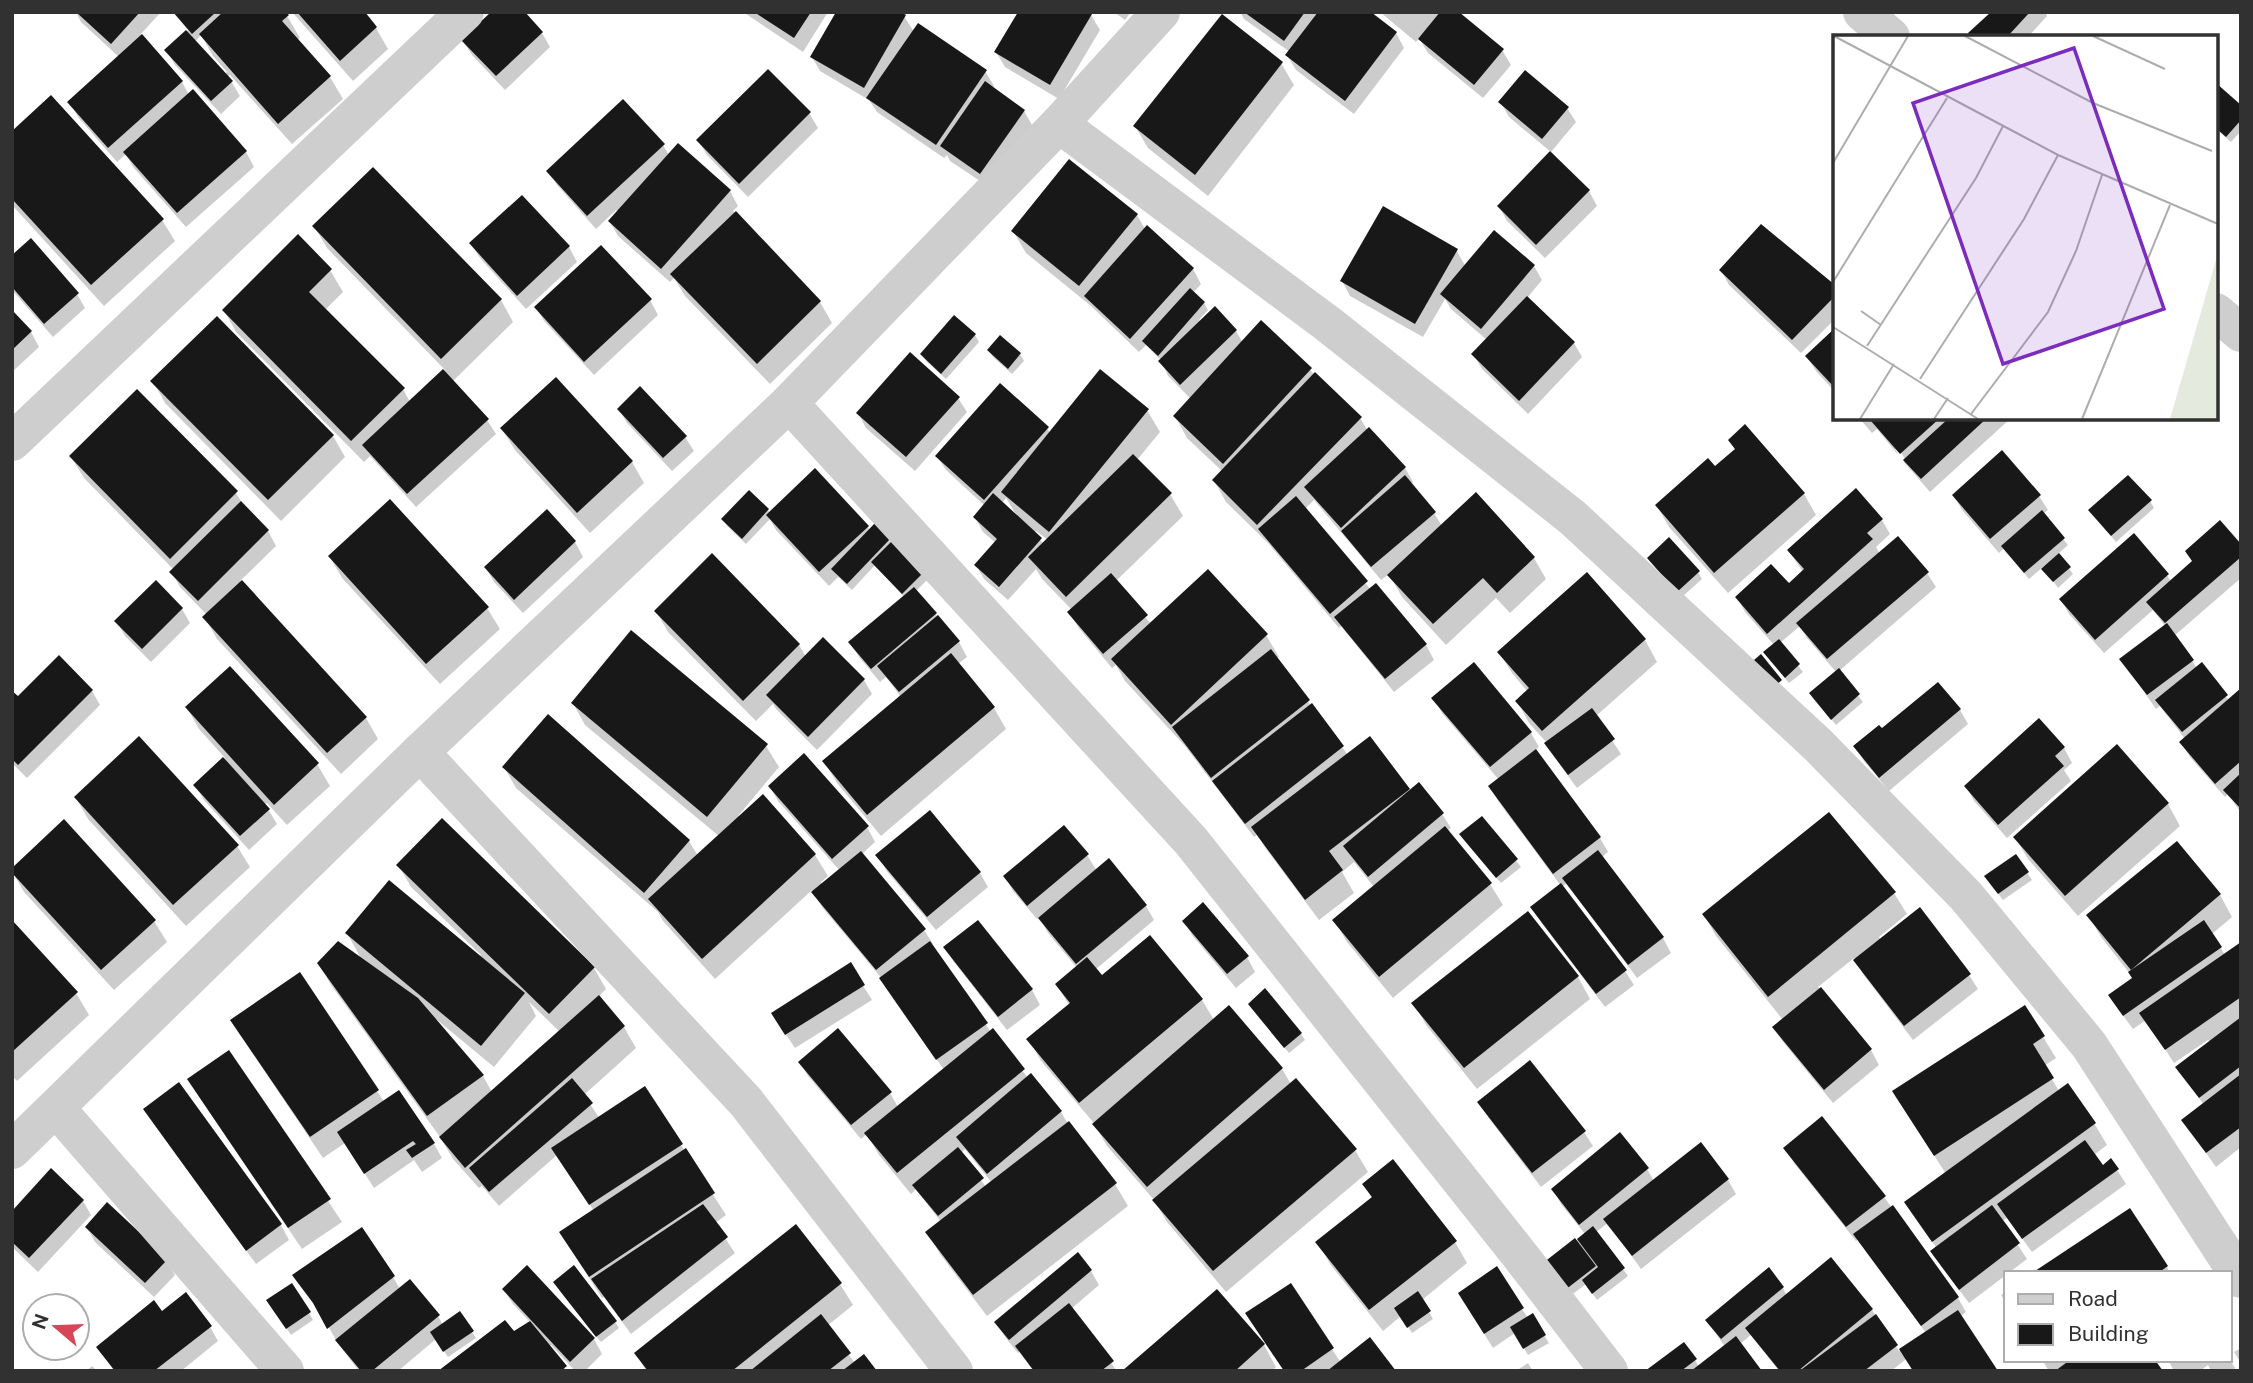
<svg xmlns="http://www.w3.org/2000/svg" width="2253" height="1383" viewBox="0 0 2253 1383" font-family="'Public Sans',sans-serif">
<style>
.shadow{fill:#0003;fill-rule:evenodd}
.building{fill:#181818}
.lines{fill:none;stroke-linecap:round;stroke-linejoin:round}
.minor{stroke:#cecece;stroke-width:38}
.inset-road{fill:none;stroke:#adadad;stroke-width:2}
.view{fill:#7b2cbf;fill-opacity:0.15;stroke:#7b2cbf;stroke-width:3.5}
.inset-edge{fill:none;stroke:#313131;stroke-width:3.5}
</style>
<rect width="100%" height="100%" fill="#fff"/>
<!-- shadow -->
<g class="shadow">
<path d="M76,12H161L140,35L182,82L189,95L246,152L254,167L186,227L133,167L126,154L117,162L78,117L70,102L119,57L81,22Z"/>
<path d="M173,12H220L222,15L287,16L300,38L297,40L330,77L343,99L292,144L230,75L228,76L240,96L221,114L175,65L167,51L188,30ZM201,35L213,56L227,72L225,74L195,42Z"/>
<path d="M292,12H362L376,28L388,49L353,81Z"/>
<path d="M743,12H828L803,52Z"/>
<path d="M1114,12H1131L1125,20Z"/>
<path d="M1240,12H1368L1396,33L1404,48L1354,114L1296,70L1287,55L1290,52L1244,19Z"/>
<path d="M1380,12H1456L1502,50L1511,65L1483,98L1428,53L1419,38L1416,42Z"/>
<path d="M1993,12H2045L2047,16L2028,37H1972Z"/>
<path d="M1091,15L1100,30L1059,99L1005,67L996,52Z"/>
<path d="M904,16L914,32L985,71L994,86L992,88L1024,111L1032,125L989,187L950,161L947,155L944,158L877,112L869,100L820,71L812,57Z"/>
<path d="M542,33L550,47L505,90L472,55L463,41Z"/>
<path d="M1281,63L1294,85L1208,196L1148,148L1135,126Z"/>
<path d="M2216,85L2241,107V131L2231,142L2216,129Z"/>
<path d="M1501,103L1567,108L1576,122L1551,152L1509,117Z"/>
<path d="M809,113L818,128L748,197L707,155L698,140Z"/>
<path d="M12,133L162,220L175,241L104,306L12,205Z"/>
<path d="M663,145L669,155L730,191L738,206L733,211L820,302L832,323L770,384L685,296L674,278L670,282L618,236L610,222L618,212L616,210L596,229L557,185L548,171Z"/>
<path d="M1550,153L1589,191L1597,206L1545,258L1507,221L1499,206Z"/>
<path d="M522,197L569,247L577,262L526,309L480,258L471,244Z"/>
<path d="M1137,215L1145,229L1147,227L1193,269L1201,284L1193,293L1204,303L1208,310L1199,320L1201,322L1215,309L1236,331L1243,343L1261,323L1360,418L1368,431L1405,468L1413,482L1411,484L1434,513L1442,526L1534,558L1546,579L1510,613L1496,598L1446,645L1402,597L1389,574L1381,580L1314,500L1305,509L1371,590L1376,585L1426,645L1434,660L1394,692L1341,626L1339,628L1268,543L1226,502L1214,480L1222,471L1187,438L1175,416L1191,399L1168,376L1161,360L1146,345L1139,352L1091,306L1026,253L1013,231Z"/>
<path d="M314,226L501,300L513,322L452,382L487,420L496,434L416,507L370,456L364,462L236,332L224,310L330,270L343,292L325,310L403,389L410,402L445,370L327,248Z"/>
<path d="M1456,250L1466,267L1534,266L1542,280L1527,298L1574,343L1582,357L1528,414L1482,369L1473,354L1487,340L1451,309L1445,299L1423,337L1350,296L1342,281Z"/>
<path d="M12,257L77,294L85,308L53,337L12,290Z"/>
<path d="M1721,270L1835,287V319L1801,353L1729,285Z"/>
<path d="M650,300L658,315L594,375L544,321L536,307Z"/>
<path d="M12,313L31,332L39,347L12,372Z"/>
<path d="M954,317L975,335L979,342L946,379L926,361L922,354Z"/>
<path d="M1835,331V392L1816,371L1807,357Z"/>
<path d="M989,351L1020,354L1024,361L1012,374L993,357Z"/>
<path d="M153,381L333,436L345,457L281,521L165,403Z"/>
<path d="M958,398L967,412L915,471L866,428L858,413Z"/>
<path d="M619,409L685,437L694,451L672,471L627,423Z"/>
<path d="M1147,410L1160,432L1137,460L1170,494L1183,516L1116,581L1151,624L1266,635L1279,657L1276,659L1348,755L1408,790L1442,814L1451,828L1447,831L1490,884L1503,905L1393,998L1347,942L1334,920L1374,887L1354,862L1342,872L1354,893L1319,920L1266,849L1257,835L1254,837L1185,746L1125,681L1116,665L1112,668L1078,627L1069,612L1072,610L1042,579L1036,569L1008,600L984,579L976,565L996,543L983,532L975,517L985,506L946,470L937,456L1047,428L1050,433ZM1006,498L1017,516L1002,503ZM1036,531L1048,540L1044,544L1034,533Z"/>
<path d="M1859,418H2011L1930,492L1904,462L1906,461L1897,446L1894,447L1899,456L1877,429L1872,433Z"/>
<path d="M502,429L632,462L644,483L590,533L515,450Z"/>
<path d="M1730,441L1804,494L1816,515L1728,593L1669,527L1657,506L1715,469L1736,451Z"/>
<path d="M71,457L236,493L246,509L268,531L276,546L240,581L366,718L378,739L341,774L217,639L205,618L207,615L180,587L172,573L174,570L84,478Z"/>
<path d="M1954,496H2039L2048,510L2043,514L2068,545L2058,554L2073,574L2058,588L2043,567L2029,579L2004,548L1999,553L1962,510Z"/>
<path d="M2150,501L2154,508L2116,542L2090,510Z"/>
<path d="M768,510L770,513L868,527L870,531L875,526L927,580L916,591L959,642L967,657L958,664L994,708L1006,729L881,836L837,783L824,761L901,697L886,677L880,682L859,657L850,643L904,597L875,565L852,590L838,577L829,586L776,530L770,519L746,544L727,526L723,520Z"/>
<path d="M547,512L575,542L583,557L523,613L494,582L486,568Z"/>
<path d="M1882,520L1890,534L1876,547L1880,554L1927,573L1936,587L1839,671L1863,702L1836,725L1811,694L1836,672L1807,638L1800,626L1780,643L1803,672L1789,683L1769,659L1774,645L1745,612L1737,597L1788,586L1803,572L1789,551Z"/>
<path d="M2241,546V578L2174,636L2197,668L2229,700L2241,690V813L2228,794L2225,797L2190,757L2181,742L2185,739L2160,706L2156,709L2121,659L2165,626L2153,610L2104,653L2069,614L2061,599L2167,575L2171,582Z"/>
<path d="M330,557L487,608L500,629L440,684L342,578Z"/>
<path d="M1649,558L1698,572L1702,579L1682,597Z"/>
<path d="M182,609L190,623L151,662L125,636L117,622Z"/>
<path d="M656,611L799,645L806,657L864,680L872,694L817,750L777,710L773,704L756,721L668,632Z"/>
<path d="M1645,640L1657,662L1596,716L1621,754L1577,788L1555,758L1547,743L1529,723L1517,701L1528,692L1512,673L1499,652Z"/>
<path d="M92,691L100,705L27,778L12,763V693L18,698Z"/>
<path d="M1434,698L1531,733L1539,747L1535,750L1600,838L1608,852L1602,857L1663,938L1671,953L1637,978L1567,883L1562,887L1625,971L1634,985L1605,1007L1541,922L1533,908L1561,886L1498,801L1490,787L1499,780L1442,713Z"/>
<path d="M573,703L766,746L779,767L738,816L815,855L828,876L821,882L823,885L840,871L778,801L770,787L867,827L875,842L862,854L924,930L933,944L931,945L991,1032L992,1031L1028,1078L1031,1075L1061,1112L1068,1124L1115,1184L1128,1206L987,1316L940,1254L928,1233L941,1222L916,1189L911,1194L879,1155L867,1134L861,1139L808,1076L800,1062L890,1093L898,1107L944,1070L883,980L822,907L812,890L715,979L663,921L658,912L516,788L504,767L689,841L698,856L719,836L585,725ZM965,1149L992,1183L986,1187L961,1153Z"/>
<path d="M187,708L317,764L330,786L287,825L267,803L265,804L277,824L249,850L204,800L195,785L225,758L199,729Z"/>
<path d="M1960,710L1968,724L1889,791L1864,761L1856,747L1882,731Z"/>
<path d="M2039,721L2064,748L2072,763L2064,770L2071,781L2007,838L1974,801L1966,786Z"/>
<path d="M76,798L237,846L250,867L186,926L88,819Z"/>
<path d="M2168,804L2180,826L2078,916L2028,859L2015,837Z"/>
<path d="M1482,818L1521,867L1501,883L1465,841Z"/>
<path d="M2176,843L2220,895L2232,917L2212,934L2225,955L2241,944V1147L2216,1167L2183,1121L2204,1105L2177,1067L2210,1042L2208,1040L2174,1063L2146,1020L2133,1029L2119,1010L2134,979L2101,937L2089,916Z"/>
<path d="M878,855L980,873L988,887L936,930L886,870Z"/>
<path d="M1087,855L1097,871L1146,906L1154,920L1095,970L1102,978L1202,1000L1214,1020L1229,1007L1282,1069L1291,1084L1355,1150L1368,1172L1226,1292L1167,1222L1155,1201L1107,1146L1093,1122L1041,1061L1029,1039L1069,1005L1057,985L1077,968L1048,933L1039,917L1037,919L1013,891L1005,876Z"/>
<path d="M2016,856L2032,880L2003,900L1990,883Z"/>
<path d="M399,866L594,968L606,989L598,997L624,1027L636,1048L584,1095L600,1119L645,1089L726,1215L715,1223L735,1253L631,1334L604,1297L602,1298L561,1233L594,1211L557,1155L499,1206L482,1186L479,1188L453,1159L440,1137L331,985L319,964L363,962L347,933L479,957L481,955L411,887ZM529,1002L560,1032L492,1092L483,1076L435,1020L436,1019L494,1067L536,1016Z"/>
<path d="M12,871L154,921L167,942L114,990L24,892Z"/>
<path d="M1894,893L1907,914L1879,937L1881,940L1969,975L1978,989L1913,1040L1863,974L1854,958L1818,987L1871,1050L1879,1065L1833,1103L1783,1042L1774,1028L1783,1020L1716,936L1704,915Z"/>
<path d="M1527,913L1578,977L1590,999L1477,1089L1426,1025L1414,1003Z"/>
<path d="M1184,921L1247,957L1255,972L1236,988L1192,935Z"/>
<path d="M978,922L1032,990L1040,1005L1007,1030L954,962L946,948Z"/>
<path d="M12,923L76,993L89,1015L17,1081L12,1076Z"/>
<path d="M850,965L872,1000L795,1048L781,1027Z"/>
<path d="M1254,1011L1301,1034L1305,1040L1289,1053Z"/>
<path d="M2043,1037L2056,1058L2044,1066L2059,1091L2094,1123L2107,1145L2094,1155L2103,1167L2117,1170L2126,1184L2032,1252L2007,1218L2002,1221L2027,1259L1969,1303L1941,1266L1933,1252L1937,1249L1907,1202L1946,1174L1907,1113Z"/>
<path d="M245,1042L377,1091L384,1102L434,1144L442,1158L422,1172L414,1160L374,1188L345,1143L323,1158Z"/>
<path d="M229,1052L342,1222L302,1249L202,1101L189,1080Z"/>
<path d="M178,1085L281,1225L289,1240L256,1264L154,1124L145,1110Z"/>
<path d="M1479,1103L1584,1132L1593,1146L1541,1187L1488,1117Z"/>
<path d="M1701,1145L1728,1180L1736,1194L1641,1269L1608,1223L1596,1232L1628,1276L1597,1300L1586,1284L1570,1296L1546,1264L1585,1234L1561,1204L1553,1189L1647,1169L1654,1181Z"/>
<path d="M1786,1148L1884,1197L1958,1298L1966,1312L1891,1371H1779L1751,1335L1740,1344L1760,1371H1650L1695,1360L1699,1367L1725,1347L1707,1320L1783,1288L1787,1296L1831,1260L1872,1310L1899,1351L1926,1333L1858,1239L1856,1241L1794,1163Z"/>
<path d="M1364,1184L1455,1242L1467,1263L1422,1300L1433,1319L1412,1333L1401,1316L1383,1331L1330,1264L1318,1242L1372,1199Z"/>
<path d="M83,1201L91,1215L38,1272L12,1247V1213Z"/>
<path d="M87,1227L166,1260L175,1275L154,1297L95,1242Z"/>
<path d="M527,1267L594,1339L602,1354L585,1371H575L551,1345L548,1347L567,1371H441L514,1334L530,1322L513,1304L504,1290Z"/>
<path d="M2167,1267L2170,1273H2035Z"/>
<path d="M1091,1271L1099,1285L1071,1309L1117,1371H1033L1020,1352L1018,1353L1005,1337L996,1322Z"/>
<path d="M294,1275L393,1277L400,1289L438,1316L443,1325L472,1332L476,1338L448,1357L436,1339L398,1371H359L337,1342L322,1315Z"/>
<path d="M840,1284L853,1305L827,1326L855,1363L875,1371H646L636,1353Z"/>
<path d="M1290,1285L1341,1363L1394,1371H1284Z"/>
<path d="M559,1290L615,1322L619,1328L601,1342Z"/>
<path d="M1217,1291L1264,1345L1276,1367L1272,1371H1124Z"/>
<path d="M2006,1292V1304L2001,1295Z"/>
<path d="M272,1307L309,1313L313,1320L291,1335Z"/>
<path d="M1468,1308L1522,1309L1528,1318L1532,1316L1549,1343L1528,1355L1515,1333L1493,1348Z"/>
<path d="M162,1313L210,1327L218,1341L181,1371H114L98,1347Z"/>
<path d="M2241,1348V1363L2234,1352Z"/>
<path d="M2042,1360H2153L2160,1371H2049Z"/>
<path d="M2168,1360H2230L2235,1368L2232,1371H2211L2208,1365L2200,1371H2174Z"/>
<path d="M1528,1363L1533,1371H1516Z"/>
<path d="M92,1366L97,1371H86Z"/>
</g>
<!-- building -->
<g class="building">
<path d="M76,12H140L111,44Z"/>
<path d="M173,12H216L192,34Z"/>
<path d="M223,12H286L289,15L282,21L331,76L278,124L199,34Z"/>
<path d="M297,12H365L377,27L340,61Z"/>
<path d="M491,12H525L543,32L496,76L461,40Z"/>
<path d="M754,12H811L794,38Z"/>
<path d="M836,12H901L906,15L864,88L810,57Z"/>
<path d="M1018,12H1090L1092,14L1050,85L994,52Z"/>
<path d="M1244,12H1305L1284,41Z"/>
<path d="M1318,12H1371L1397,32L1345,101L1285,55Z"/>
<path d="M1440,12H1459L1504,49L1474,85L1418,39Z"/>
<path d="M1991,12H2030L2007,37H1971L1968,33Z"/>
<path d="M1222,14L1283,62L1195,175L1133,126Z"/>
<path d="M918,23L987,70L936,145L866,98Z"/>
<path d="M186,30L233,81L211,101L164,50Z"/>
<path d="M142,34L183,81L108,148L67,102Z"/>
<path d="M768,69L811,112L739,184L696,140Z"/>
<path d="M1525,70L1569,107L1542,139L1498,102Z"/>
<path d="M985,81L1025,110L980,174L940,146Z"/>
<path d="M2216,83L2241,105V120L2226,137L2216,128Z"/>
<path d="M193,89L247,151L177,213L123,152Z"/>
<path d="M51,95L164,219L91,285L12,199V131Z"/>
<path d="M623,99L665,144L587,216L546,171Z"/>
<path d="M678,143L731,190L661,269L608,221Z"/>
<path d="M1550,151L1590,190L1536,245L1497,206Z"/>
<path d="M1069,159L1138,214L1079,286L1011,231Z"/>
<path d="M373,167L502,299L441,359L312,226Z"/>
<path d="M522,195L570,246L517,296L469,243Z"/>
<path d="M1383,206L1458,249L1415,324L1340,281Z"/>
<path d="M736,211L821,301L757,364L670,274Z"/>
<path d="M1761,224L1835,285V296L1792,340L1719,270Z"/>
<path d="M1147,225L1194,268L1130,339L1084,296Z"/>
<path d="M1494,230L1535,265L1481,329L1440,294Z"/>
<path d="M298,234L332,269L309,292L405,388L351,441L222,310Z"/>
<path d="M31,238L79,293L44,324L12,287V255Z"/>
<path d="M601,245L652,299L584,362L534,307Z"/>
<path d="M1190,288L1205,302L1158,356L1142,341Z"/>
<path d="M1527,296L1575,342L1519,401L1471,354Z"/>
<path d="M1215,306L1237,330L1180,385L1158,361Z"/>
<path d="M12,310L32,331L12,350Z"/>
<path d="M954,315L976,334L941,374L920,354Z"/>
<path d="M217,316L334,435L268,500L150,381Z"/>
<path d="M1261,320L1312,368L1223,464L1173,416Z"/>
<path d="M1835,328V388L1805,356Z"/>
<path d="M1000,335L1021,353L1008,369L987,350Z"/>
<path d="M910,352L960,397L906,457L856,413Z"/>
<path d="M443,369L489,419L407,494L362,445Z"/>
<path d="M1100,369L1149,409L1049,532L1001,492Z"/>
<path d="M1315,372L1362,417L1257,525L1212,480Z"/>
<path d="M556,377L633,461L577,513L500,428Z"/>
<path d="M1000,383L1049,427L984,500L935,456Z"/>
<path d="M640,386L687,436L663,458L617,409Z"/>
<path d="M137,389L238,491L170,559L69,456Z"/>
<path d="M1874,418H1940L1900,454L1871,421Z"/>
<path d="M1949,418H1987L1921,479L1903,460Z"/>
<path d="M1745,424L1805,493L1714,573L1655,505L1708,458L1715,466L1735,449L1728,440Z"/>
<path d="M1369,427L1406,467L1341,528L1304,487Z"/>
<path d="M2002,450L2041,495L1990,539L1952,495Z"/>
<path d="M1133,454L1172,493L1066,597L1028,557Z"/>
<path d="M815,468L869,526L819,572L766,515Z"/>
<path d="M1405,475L1436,512L1371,567L1341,531Z"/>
<path d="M2128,475L2152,500L2111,536L2088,510Z"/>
<path d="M1856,488L1883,519L1867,533L1873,539L1767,634L1735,597L1771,564L1789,583L1804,569L1787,550Z"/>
<path d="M749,490L769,509L742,539L721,519Z"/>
<path d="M1476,492L1535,557L1497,593L1483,578L1433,624L1387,575Z"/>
<path d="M993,493L1042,538L999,587L974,565L997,539L973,517Z"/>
<path d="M1296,496L1368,581L1330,614L1258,529Z"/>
<path d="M390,499L489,607L426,664L328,556Z"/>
<path d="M241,501L269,530L198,601L169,572Z"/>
<path d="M547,509L576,541L514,600L484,567Z"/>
<path d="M2042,510L2065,538L2024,573L2001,546Z"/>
<path d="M2220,520L2241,544V557L2165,623L2146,602L2192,561L2185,551Z"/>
<path d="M875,523L891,538L847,584L831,569Z"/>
<path d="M2134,533L2169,574L2095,640L2059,599Z"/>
<path d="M1898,536L1929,572L1827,659L1796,623Z"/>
<path d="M1669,537L1700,571L1677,592L1647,558Z"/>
<path d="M893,540L924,572L902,594L871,562Z"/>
<path d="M712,553L800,644L743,701L654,611Z"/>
<path d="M2059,553L2071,567L2053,582L2041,569Z"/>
<path d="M1208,569L1268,634L1171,725L1111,659Z"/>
<path d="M1587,572L1646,639L1542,731L1515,701L1529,688L1497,652Z"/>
<path d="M1111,573L1148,615L1103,654L1067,612Z"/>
<path d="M156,580L183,608L142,649L114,621Z"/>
<path d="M242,580L367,717L327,753L202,617Z"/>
<path d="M1376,583L1427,644L1385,679L1334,617Z"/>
<path d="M914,587L937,613L871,669L848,642Z"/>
<path d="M938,615L960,641L899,692L877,666Z"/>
<path d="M2167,623L2194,660L2147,695L2119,659Z"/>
<path d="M631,630L768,744L707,817L571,703Z"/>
<path d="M823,637L865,679L808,737L766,695Z"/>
<path d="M1779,639L1800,664L1785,678L1763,652Z"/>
<path d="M1271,649L1310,700L1211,778L1172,727Z"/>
<path d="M951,653L995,707L867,815L822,761Z"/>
<path d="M1761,654L1782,680L1769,691L1747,666Z"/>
<path d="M59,655L93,690L18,765L12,759V691L18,696Z"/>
<path d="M1474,662L1532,732L1490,767L1431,698Z"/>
<path d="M2202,662L2228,695L2182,732L2155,700Z"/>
<path d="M230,666L319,763L274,805L185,707Z"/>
<path d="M1839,668L1860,694L1831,720L1809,693Z"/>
<path d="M1938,682L1961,709L1879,778L1853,746L1879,725L1882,728Z"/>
<path d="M2241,688V761L2215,784L2179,742Z"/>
<path d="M1312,703L1344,746L1245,824L1212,781Z"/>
<path d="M1592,708L1615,739L1568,775L1544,743Z"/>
<path d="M548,714L690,840L644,893L502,767Z"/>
<path d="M2039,718L2065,747L2055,756L2064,766L1998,825L1964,786Z"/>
<path d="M139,736L239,845L173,905L74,797Z"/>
<path d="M1370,736L1410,789L1329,851L1343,870L1305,900L1251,827Z"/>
<path d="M2117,744L2169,803L2065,896L2013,837Z"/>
<path d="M1536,749L1601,837L1553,874L1488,786Z"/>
<path d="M804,753L869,826L832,859L768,786Z"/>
<path d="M223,757L270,809L240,836L193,785Z"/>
<path d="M2241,773V809L2223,790Z"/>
<path d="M1419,782L1444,813L1368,877L1343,846Z"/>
<path d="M763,794L816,854L702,959L648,899Z"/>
<path d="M930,810L981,872L927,917L875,855Z"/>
<path d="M1829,812L1896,892L1768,997L1702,914Z"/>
<path d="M1482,816L1518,859L1496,878L1459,834Z"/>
<path d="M442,818L595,967L549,1014L396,865Z"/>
<path d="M64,819L156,920L101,970L12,873V868Z"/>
<path d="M1064,825L1089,854L1027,906L1003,876Z"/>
<path d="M1445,826L1492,883L1379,977L1332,920Z"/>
<path d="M2177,841L2221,894L2131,970L2086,915Z"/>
<path d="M1598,850L1664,937L1628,965L1562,878Z"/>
<path d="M861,851L926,929L876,970L811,892Z"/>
<path d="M2016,854L2029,872L1998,894L1984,876Z"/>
<path d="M1109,858L1147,905L1076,964L1038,918Z"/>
<path d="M389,880L525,993L481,1046L345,933Z"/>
<path d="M1561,883L1627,970L1596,994L1530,907Z"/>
<path d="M1203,902L1249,956L1227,974L1182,921Z"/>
<path d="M1920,907L1971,974L1904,1026L1853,960Z"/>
<path d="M1528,911L1579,976L1464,1068L1411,1003Z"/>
<path d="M12,920L78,992L12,1052Z"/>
<path d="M978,920L1033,989L998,1017L943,947Z"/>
<path d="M2204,920L2222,947L2123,1016L2108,995L2132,978L2128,972Z"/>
<path d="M1150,935L1203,999L1079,1103L1026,1039L1070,1003L1055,984L1087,957L1102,975Z"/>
<path d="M338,941L418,998L484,1075L427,1116L317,963Z"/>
<path d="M930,941L988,1023L936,1060L879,978Z"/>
<path d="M2241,942V997L2165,1050L2139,1013Z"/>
<path d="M851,962L865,985L785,1035L771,1013Z"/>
<path d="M300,972L379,1090L310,1137L230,1020Z"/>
<path d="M1821,987L1872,1049L1824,1090L1772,1027Z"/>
<path d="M1265,988L1302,1033L1284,1048L1248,1004Z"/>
<path d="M599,995L625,1026L465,1168L439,1137Z"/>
<path d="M1229,1005L1283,1068L1147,1187L1092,1124Z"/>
<path d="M2025,1005L2045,1036L2033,1044L2054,1078L1934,1156L1892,1091Z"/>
<path d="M2241,1017V1066L2199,1098L2175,1067Z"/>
<path d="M838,1028L892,1092L851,1125L798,1062Z"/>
<path d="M993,1028L1025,1069L897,1173L864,1133Z"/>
<path d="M229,1050L331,1199L288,1228L187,1079Z"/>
<path d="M1530,1060L1586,1131L1532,1173L1477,1102Z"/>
<path d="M1031,1073L1062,1111L987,1174L956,1137Z"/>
<path d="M2241,1074V1127L2206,1153L2181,1120Z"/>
<path d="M572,1078L593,1103L489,1192L469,1168Z"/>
<path d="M1296,1078L1357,1149L1213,1271L1152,1200Z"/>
<path d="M179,1082L282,1224L246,1251L143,1109Z"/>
<path d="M2068,1083L2096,1123L1932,1242L1904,1202Z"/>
<path d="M645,1086L683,1144L589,1205L551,1148Z"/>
<path d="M399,1090L435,1143L412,1158L406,1150L416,1144L413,1141L364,1174L337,1132Z"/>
<path d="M1822,1116L1886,1196L1846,1227L1783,1148Z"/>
<path d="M1069,1121L1117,1183L973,1295L925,1232Z"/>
<path d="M1620,1132L1649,1168L1579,1225L1551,1189Z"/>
<path d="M2085,1140L2103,1165L2111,1158L2119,1169L2022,1239L1997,1204Z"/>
<path d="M1701,1142L1729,1179L1632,1256L1603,1219Z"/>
<path d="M958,1147L984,1178L938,1216L912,1185Z"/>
<path d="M686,1148L715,1193L589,1277L559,1232Z"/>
<path d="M1393,1159L1457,1241L1369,1310L1315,1242L1372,1197L1362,1184Z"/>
<path d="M51,1168L84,1200L29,1258L12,1242V1211Z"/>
<path d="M107,1202L168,1259L145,1283L85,1227Z"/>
<path d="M703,1204L728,1237L622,1321L591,1279Z"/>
<path d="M1893,1205L1959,1297L1921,1326L1853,1234Z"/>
<path d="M1992,1205L2020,1243L1959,1290L1930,1251Z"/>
<path d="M2130,1208L2168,1266L2158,1273H2032Z"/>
<path d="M796,1224L842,1283L732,1371H648L634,1353Z"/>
<path d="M1593,1226L1625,1268L1592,1294L1582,1280L1598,1267L1577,1239Z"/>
<path d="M362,1227L395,1276L327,1329L313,1303L292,1275Z"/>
<path d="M1575,1238L1596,1266L1565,1290L1543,1263Z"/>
<path d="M1078,1252L1092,1270L1009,1340L994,1322Z"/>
<path d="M1831,1257L1873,1309L1798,1371H1780L1745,1328Z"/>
<path d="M527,1265L595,1338L570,1362L502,1289Z"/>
<path d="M574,1265L617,1321L596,1337L553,1282Z"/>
<path d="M1497,1266L1524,1308L1484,1334L1458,1293Z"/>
<path d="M1769,1267L1784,1287L1721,1339L1705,1320Z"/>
<path d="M410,1279L440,1315L372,1371H361L335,1340Z"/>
<path d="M292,1283L311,1312L286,1329L266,1300Z"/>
<path d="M1291,1283L1334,1348L1301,1371H1284L1245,1313Z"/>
<path d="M1217,1289L1265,1344L1235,1371H1122Z"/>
<path d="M1418,1291L1431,1311L1407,1328L1394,1308Z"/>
<path d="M186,1292L212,1326L154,1371H115L96,1347L154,1300L162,1311Z"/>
<path d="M1069,1303L1114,1361L1101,1371H1034L1015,1346Z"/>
<path d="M1958,1310L1998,1371H1913L1899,1349Z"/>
<path d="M460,1311L474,1331L443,1352L430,1332Z"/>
<path d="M1533,1313L1546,1335L1523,1349L1510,1327Z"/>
<path d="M821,1314L851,1353L828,1371H750Z"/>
<path d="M1876,1314L1898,1345L1864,1371H1803L1802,1369Z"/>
<path d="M505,1320L514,1331L530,1321L567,1366L561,1371H438Z"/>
<path d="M1736,1336L1762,1371H1691Z"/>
<path d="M1370,1337L1396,1371H1327Z"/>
<path d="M1684,1342L1697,1359L1681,1371H1645Z"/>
<path d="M864,1354L877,1371H842Z"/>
<path d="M2070,1360H2155L2163,1371H2055Z"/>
</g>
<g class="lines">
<!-- minor -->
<g class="minor">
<path d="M1862,12L1891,37"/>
<path d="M1059,124L1328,324L1573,518L1818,745L1966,896L2089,1045L2241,1279"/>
<path d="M2216,312L2241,333"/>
<path d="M789,403L1191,841L1522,1258L1609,1371"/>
<path d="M12,442L465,12"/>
<path d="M420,752L746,1102L954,1371"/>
<path d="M56,1108L285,1371"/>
<path d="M12,1150L420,752L789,403L1059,124L1161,12"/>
</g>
</g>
<!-- overview -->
<g transform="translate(1833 35)">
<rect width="385" height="385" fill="#fff"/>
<path d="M385,218V384H337L374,256Z" fill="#e5eade"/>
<path class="inset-road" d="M1,1L225,120L385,189M132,1L260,68L379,116M260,1L332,34M0,128L75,1M0,247L114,63M28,276L48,290M0,292L145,384M34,311L143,143L170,91M87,344L191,184L225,120M138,379L215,277L243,216L269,140M27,384L61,329M101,384L115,363M249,384L337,170"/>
<path class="view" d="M241,13L331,274L170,329L80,68Z"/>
<rect width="385" height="385" class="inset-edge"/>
</g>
<!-- border -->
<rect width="2253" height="1383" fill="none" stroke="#313131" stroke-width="28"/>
<!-- legend -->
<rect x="2004" y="1271" width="228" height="91" fill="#ffffff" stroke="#adadad" stroke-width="2"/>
<rect x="2018" y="1294" width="35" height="10" fill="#cecece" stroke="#adadad" stroke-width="2"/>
<text x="2068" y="1306" font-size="21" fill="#313131">Road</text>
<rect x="2018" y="1324" width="35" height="21" fill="#181818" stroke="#adadad" stroke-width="2"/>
<text x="2068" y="1341" font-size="21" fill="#313131">Building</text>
<!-- north arrow -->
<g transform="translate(56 1327) rotate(289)"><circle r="33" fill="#ffffff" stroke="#adadad" stroke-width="2"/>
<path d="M0-5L12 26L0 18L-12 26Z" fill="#d74558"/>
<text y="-10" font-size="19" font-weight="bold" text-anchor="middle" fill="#313131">N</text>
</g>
</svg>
